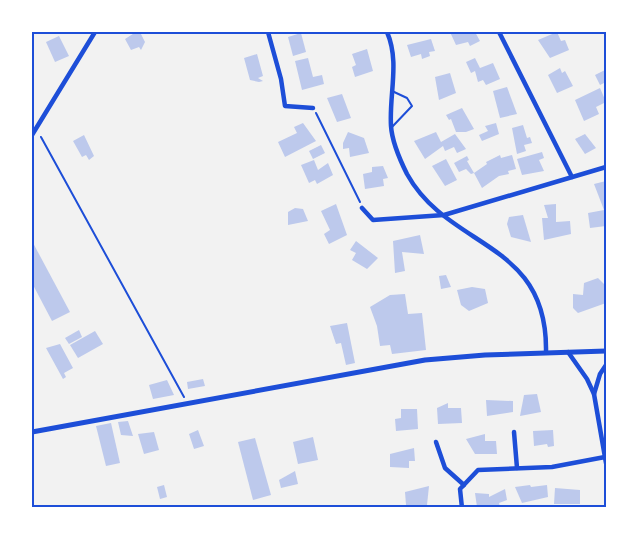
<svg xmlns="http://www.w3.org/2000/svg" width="638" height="539" viewBox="0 0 638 539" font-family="'Open Sans',sans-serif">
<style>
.building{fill:#bdc9ec}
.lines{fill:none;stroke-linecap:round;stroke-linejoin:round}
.path{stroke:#1d4ed8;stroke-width:2}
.service{stroke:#1d4ed8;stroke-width:2}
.minor{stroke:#1d4ed8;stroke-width:4.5}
.tertiary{stroke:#1d4ed8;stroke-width:5}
.neatline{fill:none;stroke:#1d4ed8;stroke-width:2}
</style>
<rect width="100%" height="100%" fill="#f2f2f2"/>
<!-- building -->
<g class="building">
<path d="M136,32H140L145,42L141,50L139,47L131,50L125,39Z"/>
<path d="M450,32H475L480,41L470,46L468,42L456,45Z"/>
<path d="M557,32L561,41L565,40L569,50L550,58L538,40Z"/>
<path d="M301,33L306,52L293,56L288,37Z"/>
<path d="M59,36L69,56L55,62L46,42Z"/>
<path d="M431,39L435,51L429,52L430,56L422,59L421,54L411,57L407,45Z"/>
<path d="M367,49L373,71L355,77L352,67L356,65L352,54Z"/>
<path d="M257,54L263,76L258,78L263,81L259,82L250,80L244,58Z"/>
<path d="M308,58L313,77L322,75L324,84L302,90L295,61Z"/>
<path d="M475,58L480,68L493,63L500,79L486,85L483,80L478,82L475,71L471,73L466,62Z"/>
<path d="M560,68L562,73L565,71L573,86L557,93L548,75Z"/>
<path d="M605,70L606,82L600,85L595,75Z"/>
<path d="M450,73L456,93L439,100L435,77Z"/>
<path d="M507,87L517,114L500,118L493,91Z"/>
<path d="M600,88L606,102L596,107L599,114L584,121L575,100Z"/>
<path d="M342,94L351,118L337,122L327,98Z"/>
<path d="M462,108L474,129L466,132H456L451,119L449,120L446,115Z"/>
<path d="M303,123L316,141L285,157L278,142L297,133L294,127Z"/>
<path d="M496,123L499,134L482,141L479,135L488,131L485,126Z"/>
<path d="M523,125L527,138L530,137L532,143L524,145L526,151L517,154L512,128Z"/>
<path d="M348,132L364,138L369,153L350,157L349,148L343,149V143Z"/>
<path d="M436,132L441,142L455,134L466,149L457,153L454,147L445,151L443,146L425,159L414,141Z"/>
<path d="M585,134L596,148L585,154L575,139Z"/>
<path d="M84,135L94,156L89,160L86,155L82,157L73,141Z"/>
<path d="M321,145L325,153L313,159L309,151Z"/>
<path d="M542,152L544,158L539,160L544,171L522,175L517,159Z"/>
<path d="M500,155L501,158L512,155L516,169L508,171L509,174L499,176L482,188L474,173L487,164L486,162Z"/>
<path d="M467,156L469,160L467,161L474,173L471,174L466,169L459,172L454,163Z"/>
<path d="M446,159L457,180L445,186L432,166Z"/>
<path d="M314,160L318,170L328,163L333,175L317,184L315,180L309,183L301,165Z"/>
<path d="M383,166L388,178L383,179L384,186L365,189L363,174L372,172V167Z"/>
<path d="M606,181V226L590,228L588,213L604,210L594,184Z"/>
<path d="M336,204L347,235L329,244L324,234L330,230L321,211Z"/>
<path d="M556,204V222L570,221L571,234L544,240L542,218H548L544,205Z"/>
<path d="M295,208L303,209L308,221L288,225V212Z"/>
<path d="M523,215L531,242L511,237L507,224L509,217Z"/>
<path d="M420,235L424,254L402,252L405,271L395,273L393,241Z"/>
<path d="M32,241L70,312L52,321L32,283Z"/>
<path d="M356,241L378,258L367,269L352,260L356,253L350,250Z"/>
<path d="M446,275L451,287L441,289L439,276Z"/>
<path d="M598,278L606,286V303L578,313L573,308V294L583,295L584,283Z"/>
<path d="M472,287L485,289L488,303L469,311L461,305L457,290Z"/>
<path d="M405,294L408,314L422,313L426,350L392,354L390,345L380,346L377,326L370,307L390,295Z"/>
<path d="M347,323L355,363L346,365L341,343L336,344L330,326Z"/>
<path d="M79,330L82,337L69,344L65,338Z"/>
<path d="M95,331L103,344L78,358L70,345Z"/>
<path d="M60,344L73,368L64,373L66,377L63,379L46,348Z"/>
<path d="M203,379L205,386L188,389L187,382Z"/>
<path d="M167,380L174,395L153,399L149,385Z"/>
<path d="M537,394L541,412L520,416L524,395Z"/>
<path d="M486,400L513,401V412L487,416Z"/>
<path d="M448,403V408H461L462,423L438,424L437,408Z"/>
<path d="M401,409H417L418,429L396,431L395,419L401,418Z"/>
<path d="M128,421L133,436L121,435L118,422Z"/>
<path d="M111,423L120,463L106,466L96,426Z"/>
<path d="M198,430L204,446L194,449L189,434Z"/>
<path d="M553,430L554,446L548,447L547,444L534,446L533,431Z"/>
<path d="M154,432L159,450L144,454L138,434Z"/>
<path d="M485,434V441H496L497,454H475L466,439Z"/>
<path d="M313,437L318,460L298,464L293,442Z"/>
<path d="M255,438L271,495L253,500L238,442Z"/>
<path d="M414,448L415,461H409V468L390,467V454Z"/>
<path d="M295,471L298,484L281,488L279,480Z"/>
<path d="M164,485L167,497L160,499L157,487Z"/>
<path d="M530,485L531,487L547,485L548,497L522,503L515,487Z"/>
<path d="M429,486L427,505L421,507L406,505L405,492Z"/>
<path d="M555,488L580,490V504H554Z"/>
<path d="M505,489L507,500L499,503L500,507H477L475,493L489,494V497Z"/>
</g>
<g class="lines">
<!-- path -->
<g class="path">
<path d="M316,113L360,202"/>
<path d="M41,137L184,397"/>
</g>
<!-- service -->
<path class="service" d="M392,127L412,106L407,98L392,91"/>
<!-- minor -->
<g class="minor">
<path d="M268,32L281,79L285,106L313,108"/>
<path d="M387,32C400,62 389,94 391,126C392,142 400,160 407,174C449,250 548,240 546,352"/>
<path d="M499,32L572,177"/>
<path d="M32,135L95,32"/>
<path d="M362,208L373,220L444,215L606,167"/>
<path d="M568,352L587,379L594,394L606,463"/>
<path d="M594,394L600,374L606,365"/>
<path d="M514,432L517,468"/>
<path d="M436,442L445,468L464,485"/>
<path d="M462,508L460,489L478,470L552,467L605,457"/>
</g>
<!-- tertiary -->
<path class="tertiary" d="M32,432L425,360L485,355L606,351"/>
</g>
<!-- border -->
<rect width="638" height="539" fill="none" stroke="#ffffff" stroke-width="66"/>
<rect x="33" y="33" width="572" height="473" class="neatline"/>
</svg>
